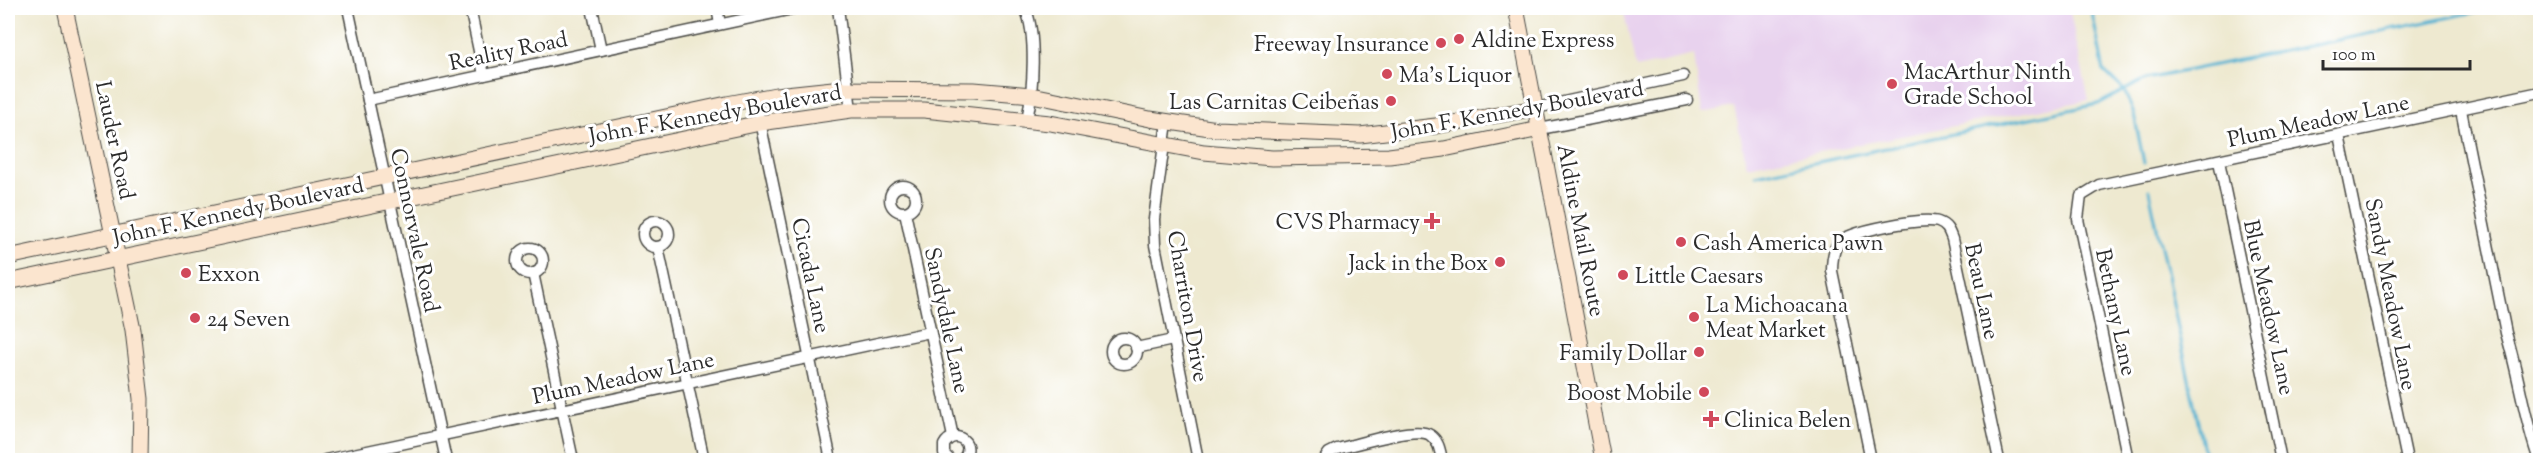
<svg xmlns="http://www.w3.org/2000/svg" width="2548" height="468" viewBox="0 0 2548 468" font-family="'Sorts Mill Goudy',serif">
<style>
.built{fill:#e8d2ee}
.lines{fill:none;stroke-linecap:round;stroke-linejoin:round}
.stream{stroke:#55b3d3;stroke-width:3}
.street-casing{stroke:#484844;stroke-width:13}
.secondary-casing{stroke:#484844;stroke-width:17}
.street{stroke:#fff;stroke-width:10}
.secondary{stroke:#fbe5cf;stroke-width:15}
.poi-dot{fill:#d1495b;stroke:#fff;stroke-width:2}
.labels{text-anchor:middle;stroke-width:6;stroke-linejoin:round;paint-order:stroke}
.poi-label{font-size:22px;fill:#2b2b2b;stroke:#fff;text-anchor:start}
.street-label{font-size:22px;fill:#2b2b2b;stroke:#fff}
</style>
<rect width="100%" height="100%" fill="#fff"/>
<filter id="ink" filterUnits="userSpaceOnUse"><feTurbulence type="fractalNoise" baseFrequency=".0167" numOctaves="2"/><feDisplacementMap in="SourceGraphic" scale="12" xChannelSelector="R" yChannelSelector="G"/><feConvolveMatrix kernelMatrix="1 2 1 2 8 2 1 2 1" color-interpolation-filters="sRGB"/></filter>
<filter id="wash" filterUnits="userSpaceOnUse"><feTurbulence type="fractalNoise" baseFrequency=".008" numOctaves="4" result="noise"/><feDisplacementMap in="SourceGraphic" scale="24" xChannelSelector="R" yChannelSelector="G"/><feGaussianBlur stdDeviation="1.35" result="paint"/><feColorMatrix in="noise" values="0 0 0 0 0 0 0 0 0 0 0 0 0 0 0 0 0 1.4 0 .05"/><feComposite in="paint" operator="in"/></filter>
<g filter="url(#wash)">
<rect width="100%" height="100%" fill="#eee9d0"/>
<!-- built -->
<path class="built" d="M1623,8H2069L2089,100L1747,166L1734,107L1702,113L1694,55L1636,68Z"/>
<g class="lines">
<!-- stream -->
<g class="stream">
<path d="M2091,8L2104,71L2124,90L2134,114L2144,163"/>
<path d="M1756,175L2098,104L2146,79L2495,8"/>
<path d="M2149,190L2206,460"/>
</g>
</g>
</g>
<g filter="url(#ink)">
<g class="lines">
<!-- street casing -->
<g class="street-casing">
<g id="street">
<path d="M348,8L446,460"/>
<path d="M470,8L484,75"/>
<path d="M592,8L601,50"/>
<path d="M717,8L720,24"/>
<path d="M838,8L851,110"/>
<path d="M1025,8C1037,33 1033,91 1027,120"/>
<path d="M755,98L831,460"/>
<path d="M368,100L797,8"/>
<path d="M1536,108L1683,76"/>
<path d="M2461,110L2506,333C2519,375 2524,419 2539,460"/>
<path d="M1167,122L1154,219L1155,245L1198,460"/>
<path d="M1540,129L1687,100"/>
<path d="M2339,135L2407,460"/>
<path d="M2219,161L2281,460"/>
<circle cx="903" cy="199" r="13"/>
<path d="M905,212L953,437"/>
<circle cx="656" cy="234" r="13"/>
<path d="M658,247L704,460"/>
<circle cx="530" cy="261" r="13"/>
<path d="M533,273L573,460"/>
<circle cx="1124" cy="351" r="13"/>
<path d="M1136,348L1173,340"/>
<path d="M325,460L930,332"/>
<path d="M950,460L944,454V445C955,426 978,445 962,460"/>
<path d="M1324,460L1329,453L1337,449C1355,445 1416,425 1430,435C1439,441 1440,451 1442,460"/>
<path d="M1871,460L1832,271C1832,262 1833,251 1838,243C1847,231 1924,217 1938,222C1947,225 1949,231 1952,239L1999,460"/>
<path d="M2128,460L2078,219L2081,196L2099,185L2540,92"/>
</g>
</g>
<!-- secondary casing -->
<g class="secondary-casing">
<g id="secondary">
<path d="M65,8L133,330L141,399L140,460"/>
<path d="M1516,8L1603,460"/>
<path d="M8,257L727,104L776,95L833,89L974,90L1032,95L1150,119L1217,129L1360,135L1436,126L1536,108"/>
<path d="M8,282L760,123L851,110H924L1050,123L1204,152L1272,158L1389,156L1444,149L1540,129"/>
</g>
</g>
<!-- street -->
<use href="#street" class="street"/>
<!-- secondary -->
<use href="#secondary" class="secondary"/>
</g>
</g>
<!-- markers -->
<g class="poi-dot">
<circle cx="1459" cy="39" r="6"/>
<circle cx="1441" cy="43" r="6"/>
<circle cx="1387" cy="74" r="6"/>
<circle cx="1892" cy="84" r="6"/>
<circle cx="1391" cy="101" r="6"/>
<path d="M1429 212h6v6h6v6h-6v6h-6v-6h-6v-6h6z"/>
<circle cx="1681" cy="242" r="6"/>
<circle cx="1500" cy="262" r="6"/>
<circle cx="186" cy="273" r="6"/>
<circle cx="1623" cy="275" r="6"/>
<circle cx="1694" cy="317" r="6"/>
<circle cx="195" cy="318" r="6"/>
<circle cx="1699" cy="352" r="6"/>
<circle cx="1704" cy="392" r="6"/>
<path d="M1708 410h6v6h6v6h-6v6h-6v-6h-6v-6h6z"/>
</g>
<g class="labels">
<!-- poi labels -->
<g class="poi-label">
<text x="1471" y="47">Aldine Express</text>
<text x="1429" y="51" text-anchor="end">Freeway Insurance</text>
<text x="1904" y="79">MacArthur Ninth<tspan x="1904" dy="25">Grade School</tspan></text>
<text x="1399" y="82">Ma's Liquor</text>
<text x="1379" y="109" text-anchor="end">Las Carnitas Ceibeñas</text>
<text x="1420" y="229" text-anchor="end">CVS Pharmacy</text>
<text x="1693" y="250">Cash America Pawn</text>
<text x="1488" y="270" text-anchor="end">Jack in the Box</text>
<text x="198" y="281">Exxon</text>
<text x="1635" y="283">Little Caesars</text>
<text x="1706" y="312">La Michoacana<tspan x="1706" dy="25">Meat Market</tspan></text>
<text x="207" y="326">24 Seven</text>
<text x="1687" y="360" text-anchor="end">Family Dollar</text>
<text x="1692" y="400" text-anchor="end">Boost Mobile</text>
<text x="1724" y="427">Clinica Belen</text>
</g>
<!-- street labels -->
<g class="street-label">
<text transform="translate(508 50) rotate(-12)" y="8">Reality Road</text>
<text transform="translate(1517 109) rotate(-10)" y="8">John F. Kennedy Boulevard</text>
<text transform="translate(715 113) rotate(-10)" y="8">John F. Kennedy Boulevard</text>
<text transform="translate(2318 120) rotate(-12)" y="8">Plum Meadow Lane</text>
<text transform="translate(116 140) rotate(78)" y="8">Lauder Road</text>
<text transform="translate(238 210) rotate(-12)" y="8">John F. Kennedy Boulevard</text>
<text transform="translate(416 230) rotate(78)" y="8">Connorvale Road</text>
<text transform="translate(1582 230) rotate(79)" y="8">Aldine Mail Route</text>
<text transform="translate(812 275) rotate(78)" y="8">Cicada Lane</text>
<text transform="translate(1983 291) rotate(78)" y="8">Beau Lane</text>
<text transform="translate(2392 294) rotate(79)" y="8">Sandy Meadow Lane</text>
<text transform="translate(1189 306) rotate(80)" y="8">Charriton Drive</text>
<text transform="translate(2270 307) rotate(78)" y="8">Blue Meadow Lane</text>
<text transform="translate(2117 312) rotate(78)" y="8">Bethany Lane</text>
<text transform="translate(948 320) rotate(78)" y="8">Sandydale Lane</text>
<text transform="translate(623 377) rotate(-12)" y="8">Plum Meadow Lane</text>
</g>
</g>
<!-- margin -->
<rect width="2548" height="468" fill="none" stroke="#fff" stroke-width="30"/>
<!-- scale -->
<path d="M2323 60v9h147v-9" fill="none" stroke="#2b2b2b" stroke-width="3"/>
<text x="2332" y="60" font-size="18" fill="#2b2b2b" stroke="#ffffff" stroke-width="4.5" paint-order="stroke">100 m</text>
</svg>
